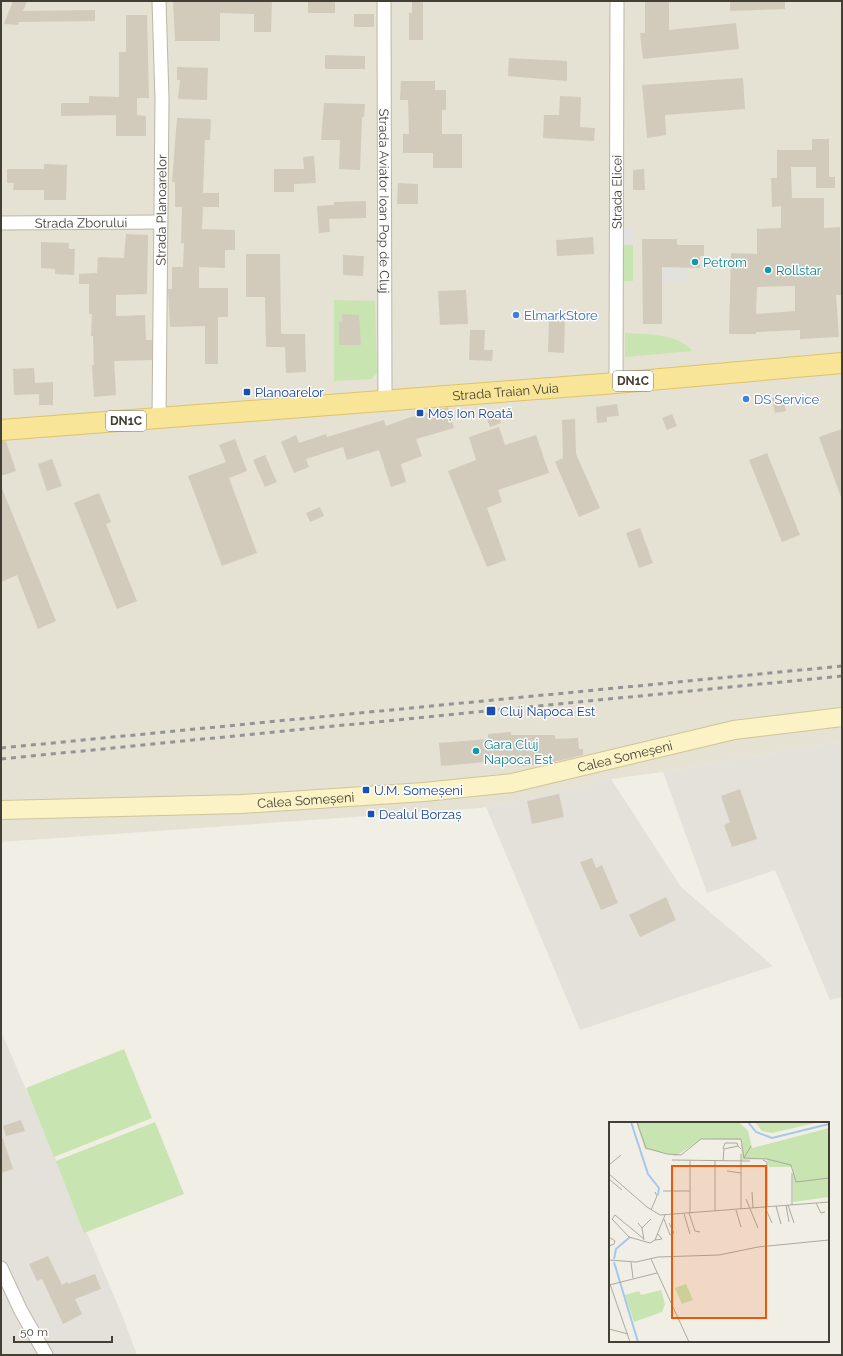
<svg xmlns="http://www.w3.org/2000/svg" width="843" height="1356" viewBox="0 0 843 1356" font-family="Raleway,sans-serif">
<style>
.residential{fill:#e5e1d3}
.industrial{fill:#e4e0da}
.green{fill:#c8e4b0}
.parking{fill:#e2e1dd}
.building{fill:#d2cbbb;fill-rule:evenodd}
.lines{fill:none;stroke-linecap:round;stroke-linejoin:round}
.minor-casing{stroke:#bcb7a8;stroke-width:15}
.secondary-casing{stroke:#cfc597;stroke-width:20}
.primary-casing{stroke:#dcc468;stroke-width:22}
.minor{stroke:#fff;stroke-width:13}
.secondary{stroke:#fbf3c5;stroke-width:18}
.primary{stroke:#f8e597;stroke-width:20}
.rail{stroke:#949494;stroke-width:3;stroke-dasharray:5 5;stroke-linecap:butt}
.culture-dot{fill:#0f9aa8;stroke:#fff;stroke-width:1.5}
.shop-dot{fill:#3f7fe0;stroke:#fff;stroke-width:1.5}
.transit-dot{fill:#1a4fb4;stroke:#fff;stroke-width:1.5}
.labels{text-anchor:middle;stroke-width:3;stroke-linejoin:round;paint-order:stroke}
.shield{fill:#fff;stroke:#7c7972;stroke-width:1}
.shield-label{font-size:12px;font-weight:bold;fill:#443f35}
.street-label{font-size:13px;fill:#443f35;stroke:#fff}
.culture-label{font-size:13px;fill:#0d838f;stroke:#fff;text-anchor:start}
.shop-label{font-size:13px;fill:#366cbe;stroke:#fff;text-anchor:start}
.transit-label{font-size:13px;fill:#164399;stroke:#fff;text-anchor:start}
.inset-river{fill:none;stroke:#a4c8ec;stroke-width:2}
.inset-road{fill:none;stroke:#aca99f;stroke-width:1}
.view{fill:#e8590c;fill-opacity:0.15;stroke:#e8590c;stroke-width:2}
.inset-edge{fill:none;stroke:#443f35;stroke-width:2}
</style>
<rect width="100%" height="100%" fill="#f1efe5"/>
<!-- residential -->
<path class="residential" d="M1,1H842V741L663,772L611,779L481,808L1,842Z"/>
<!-- industrial -->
<g class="industrial">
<path d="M842,741V997L830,1000L775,870L707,893L663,772Z"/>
<path d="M611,779L681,887L773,966L580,1030L486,807Z"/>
<path d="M1,1031L122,1315L137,1355H1Z"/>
</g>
<!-- green -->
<g class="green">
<path d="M622,245H633V281H623Z"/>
<path d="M334,300L375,301L377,373L371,379L334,381Z"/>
<path d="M625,333C647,335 676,332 692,351L625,357Z"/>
<path d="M124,1049L152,1118L54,1157L26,1088Z"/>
<path d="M155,1122L184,1194L84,1233L56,1161Z"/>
</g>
<!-- parking -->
<g class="parking">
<path d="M633,227V245H622V228Z"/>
<rect x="662" y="267" width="26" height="15"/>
</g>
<!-- building -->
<g class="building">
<path d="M13,1H27L23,11L95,10V21L19,22L18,25L4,24Z"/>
<path d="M173,1H272L271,32H254V14L220,13V41H175Z"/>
<rect x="308" y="1" width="27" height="12"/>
<path d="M412,1H423V40H409V13H412Z"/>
<path d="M645,1H669V30L736,23L739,49L643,59L640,33H645Z"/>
<path d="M730,1H785V9L730,11Z"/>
<rect x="354" y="14" width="20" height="13"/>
<path d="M126,15H147L149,98H137V115L146,116V136H116V115L61,116V103H89V96L119,97V52H126Z"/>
<path d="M325,55L365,56V69H325Z"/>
<path d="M509,58L567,61V81L508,76Z"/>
<path d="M177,67L208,68L207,100L178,99L180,80H177Z"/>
<path d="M743,78L745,109L665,115L666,135L647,138L642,85Z"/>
<path d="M401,81H435V90H446V110H442V134H462V168H433V153H403V134H409L408,100H400Z"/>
<path d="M560,96L581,97L580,127L595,128L594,141L543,138L544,115H559Z"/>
<path d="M324,103L365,104L364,117H362L360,170L339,169L340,140H321Z"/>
<path d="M177,118L211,119L210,140H205L203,193H219V207H203L202,229L235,230V250H225V268L199,267V288H228V317H218V364H205V326L170,327L168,289H172V267H183L184,243H181L182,207H175V182H172Z"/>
<path d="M812,139H829V177H835V188H816V167H791L792,198H824V228L840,227L841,295H836L839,337L800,339V330L756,332V334H729L731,253L757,254V229L781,228V206L772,207L771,178H777V150H812ZM795,286V311L756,314L757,287Z"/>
<path d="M314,156L316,183L294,184V192H274V169H304L303,157Z"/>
<path d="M44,164L67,165L66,200H44V190H13L14,183H7V169H44Z"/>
<path d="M644,169L645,190H633V170Z"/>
<path d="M398,183L418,184V204H397Z"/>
<path d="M366,201V218L329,219L330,232L319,233L317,206L334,205V202Z"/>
<path d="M126,234L148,235L147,294L116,295V316L145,315L146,340H152V360L114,361L116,395L94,397L92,365H94L93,336H91L92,314H89V284H79V274L97,273L98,257L124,258Z"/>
<path d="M593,237L594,254L557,256L556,240Z"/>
<path d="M642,239H677V245H704V256H700V268L662,267V324H643Z"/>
<path d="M41,242L69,243V249H75L74,275L55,274V269L41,268Z"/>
<path d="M246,254H280L281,334H305L306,372L286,373L285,347H266L265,297H246Z"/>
<path d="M343,255L364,256L363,276L343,275Z"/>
<path d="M466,290L468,324L440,325L438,291Z"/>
<path d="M342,314L359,315L361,345H339V322H342Z"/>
<path d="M549,320L565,321L564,353L548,352Z"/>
<path d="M470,330H485L484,350H493L492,361L469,360Z"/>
<path d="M34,368L35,383L53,382V405H39V394L14,395L13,369Z"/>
<path d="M782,396L786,411L775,413L772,398Z"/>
<path d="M617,404L619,416L607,417V422L597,423L596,407Z"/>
<path d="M448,407L454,428L416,439L422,456L401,464L406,482L391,487L379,450L347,460L343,447L306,459L309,467L294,473L281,442L296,435L299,443L326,434L327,437L384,420L386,426L408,418Z"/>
<path d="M497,411L501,423L490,427L485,414Z"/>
<path d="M672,414L677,426L667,430L662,418Z"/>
<path d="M575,419L576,454L600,508L579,517L555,462L563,458L562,420Z"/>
<path d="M499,427L505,445L536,435L549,473L498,490L502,502L487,508L506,560L487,567L448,471L476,460L469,437Z"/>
<path d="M842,429V496L841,497L819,437Z"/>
<path d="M235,439L247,471L229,478L257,553L222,566L188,476L226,462L219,445Z"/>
<path d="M1,441H6L16,471L1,476Z"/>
<path d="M767,453L800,535L782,542L749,460Z"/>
<path d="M265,455L277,482L265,487L253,460Z"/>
<path d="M52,459L62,486L47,491L38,464Z"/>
<path d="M1,486L56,621L38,629L17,575L1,582Z"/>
<path d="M99,493L111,522L106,524L137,601L117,609L74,503Z"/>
<path d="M320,507L324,516L310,522L306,513Z"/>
<path d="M640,528L653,563L639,568L626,533Z"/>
<path d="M511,732V735H555V739L578,738L579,749H583V755L553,762L534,763V765L521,766V759L441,766L439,743L488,739V734Z"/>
<path d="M740,789L757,839L732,847L724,825L730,822L721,796Z"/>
<path d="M559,794L564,817L532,824L527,801Z"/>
<path d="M592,858L596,868L602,865L618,903L601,910L580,862Z"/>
<path d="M666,897L676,920L640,937L629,915Z"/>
<path d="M21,1120L25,1131L6,1136L3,1126Z"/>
<path d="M1,1139H3L13,1169L1,1173Z"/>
<path d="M48,1256L62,1285L67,1282L68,1284L95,1274L101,1289L75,1299L82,1314L63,1324L42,1279L37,1281L29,1264Z"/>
</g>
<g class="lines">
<!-- minor casing -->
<g class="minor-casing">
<g id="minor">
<path id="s1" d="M384,1L385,401"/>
<path id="s2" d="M1,223L160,222"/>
<path id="s3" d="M616,383L617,1"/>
<path id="s4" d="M159,419L162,99L159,1"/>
<path d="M1,1268L21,1311L46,1355"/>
</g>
</g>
<!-- secondary casing -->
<g class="secondary-casing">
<g id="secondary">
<path id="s5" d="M1,810L242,804L424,792L512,783L734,730L842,717"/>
</g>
</g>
<!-- primary casing -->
<g class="primary-casing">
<g id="primary">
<path id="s6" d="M1,430L616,383L842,363"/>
</g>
</g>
<!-- minor -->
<use href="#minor" class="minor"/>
<!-- secondary -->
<use href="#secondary" class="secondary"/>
<!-- primary -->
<use href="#primary" class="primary"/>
<!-- rail -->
<g class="rail">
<path d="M1,748L842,666"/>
<path d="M1,759L842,676"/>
</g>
</g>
<!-- markers -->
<g class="culture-dot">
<circle cx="695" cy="262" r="4"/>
<circle cx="768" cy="270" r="4"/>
<circle cx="476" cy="751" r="4"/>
</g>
<g class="shop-dot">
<circle cx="516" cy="315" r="4"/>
<circle cx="746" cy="399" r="4"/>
</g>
<g class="transit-dot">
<rect x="243" y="388" width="8" height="8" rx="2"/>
<rect x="416" y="409" width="8" height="8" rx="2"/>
<rect x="486" y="706" width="10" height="10" rx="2"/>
<rect x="362" y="786" width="8" height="8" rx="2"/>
<rect x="367" y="810" width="8" height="8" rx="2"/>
</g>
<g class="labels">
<!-- shield labels -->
<g class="shield">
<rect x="613" y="371" width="40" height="20" rx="3"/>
<rect x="106" y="411" width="40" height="20" rx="3"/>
</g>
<g class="shield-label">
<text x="633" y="385">DN1C</text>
<text x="126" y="425">DN1C</text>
</g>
<!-- street labels -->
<g class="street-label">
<text dy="5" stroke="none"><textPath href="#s3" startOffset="191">Strada Elicei</textPath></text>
<text dy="5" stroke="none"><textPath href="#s1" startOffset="200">Strada Aviator Ioan Pop de Cluj</textPath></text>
<text dy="5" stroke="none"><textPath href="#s4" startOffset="209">Strada Planoarelor</textPath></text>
<text dy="5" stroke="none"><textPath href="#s2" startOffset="80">Strada Zborului</textPath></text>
<text dy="5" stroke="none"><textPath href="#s6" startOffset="506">Strada Traian Vuia</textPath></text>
<text dy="5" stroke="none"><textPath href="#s5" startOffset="628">Calea Someșeni</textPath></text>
<text dy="5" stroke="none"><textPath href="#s5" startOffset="305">Calea Someșeni</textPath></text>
</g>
<!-- culture labels -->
<g class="culture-label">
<text x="703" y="267">Petrom</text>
<text x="776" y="275">Rollstar</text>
<text x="484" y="749">Gara Cluj<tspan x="484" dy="15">Napoca Est</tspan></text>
</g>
<!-- shop labels -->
<g class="shop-label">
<text x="524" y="320">ElmarkStore</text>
<text x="754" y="404">DS Service</text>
</g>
<!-- transit labels -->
<g class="transit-label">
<text x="255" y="397">Planoarelor</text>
<text x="428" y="418">Moș Ion Roată</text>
<text x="500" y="716">Cluj Napoca Est</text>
<text x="374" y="795">U.M. Someșeni</text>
<text x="379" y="819">Dealul Borzaș</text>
</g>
</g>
<!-- overview -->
<g transform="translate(609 1122)">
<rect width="220" height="220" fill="#f1efe5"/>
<path d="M27,0H130L139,9L143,26L220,6V75L184,80V45H160L158,37L133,38L132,18L93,17L67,34L36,27ZM146,0H211L163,11L153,9ZM77,162L84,178L73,182L66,166ZM52,168L56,182L53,190L25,200L16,173L30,169L32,173Z" fill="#c8e4b0"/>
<path class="inset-river" d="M22,0L39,52L50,66L49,73M139,0L147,10L163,16L220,2M5,137L7,127L21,115M5,140L29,220"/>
<path class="inset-road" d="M28,0L37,26L58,32L72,33L92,17H132L135,36L158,37L182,43L187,60L220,56M114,27L116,21H128L129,24M132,32V87M135,36L142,24M63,38L141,39M106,38V89M154,38L158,40V85M81,39V91M114,39L115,27L129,24L132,27M0,43L12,33M118,49L132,51M0,52L38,85L51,93L220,80M0,57L13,68M54,69H81M143,70L144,86M137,77L149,106M207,81L212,91L216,90M177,83L180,100M179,83L185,101M183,83V51M167,84L172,102M156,85L163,101M42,88L48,74L46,70M127,88L132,105M80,91L86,109L91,110M75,92L81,112M55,97L61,113L65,111L60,101M29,101L33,106L42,97M33,106L35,118M0,115L6,119L5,122L0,124M35,117L6,93L3,97L20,115L41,121L46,118L56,93M46,118L53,117L49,112M42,137L80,220M0,138L27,140L49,135L110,133L149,125L220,118M22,140L24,156M1,162L21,220M0,163L48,151M0,207L19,212"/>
<path class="view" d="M63,44H157V196H63Z"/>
<rect width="220" height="220" class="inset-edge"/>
</g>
<!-- border -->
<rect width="843" height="1356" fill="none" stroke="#443f35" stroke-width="4"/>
<!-- scale -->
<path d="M14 1336v6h98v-6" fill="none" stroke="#443f35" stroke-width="2"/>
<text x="20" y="1336" font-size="12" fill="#443f35" stroke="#ffffff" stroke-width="3" paint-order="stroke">50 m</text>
</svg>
